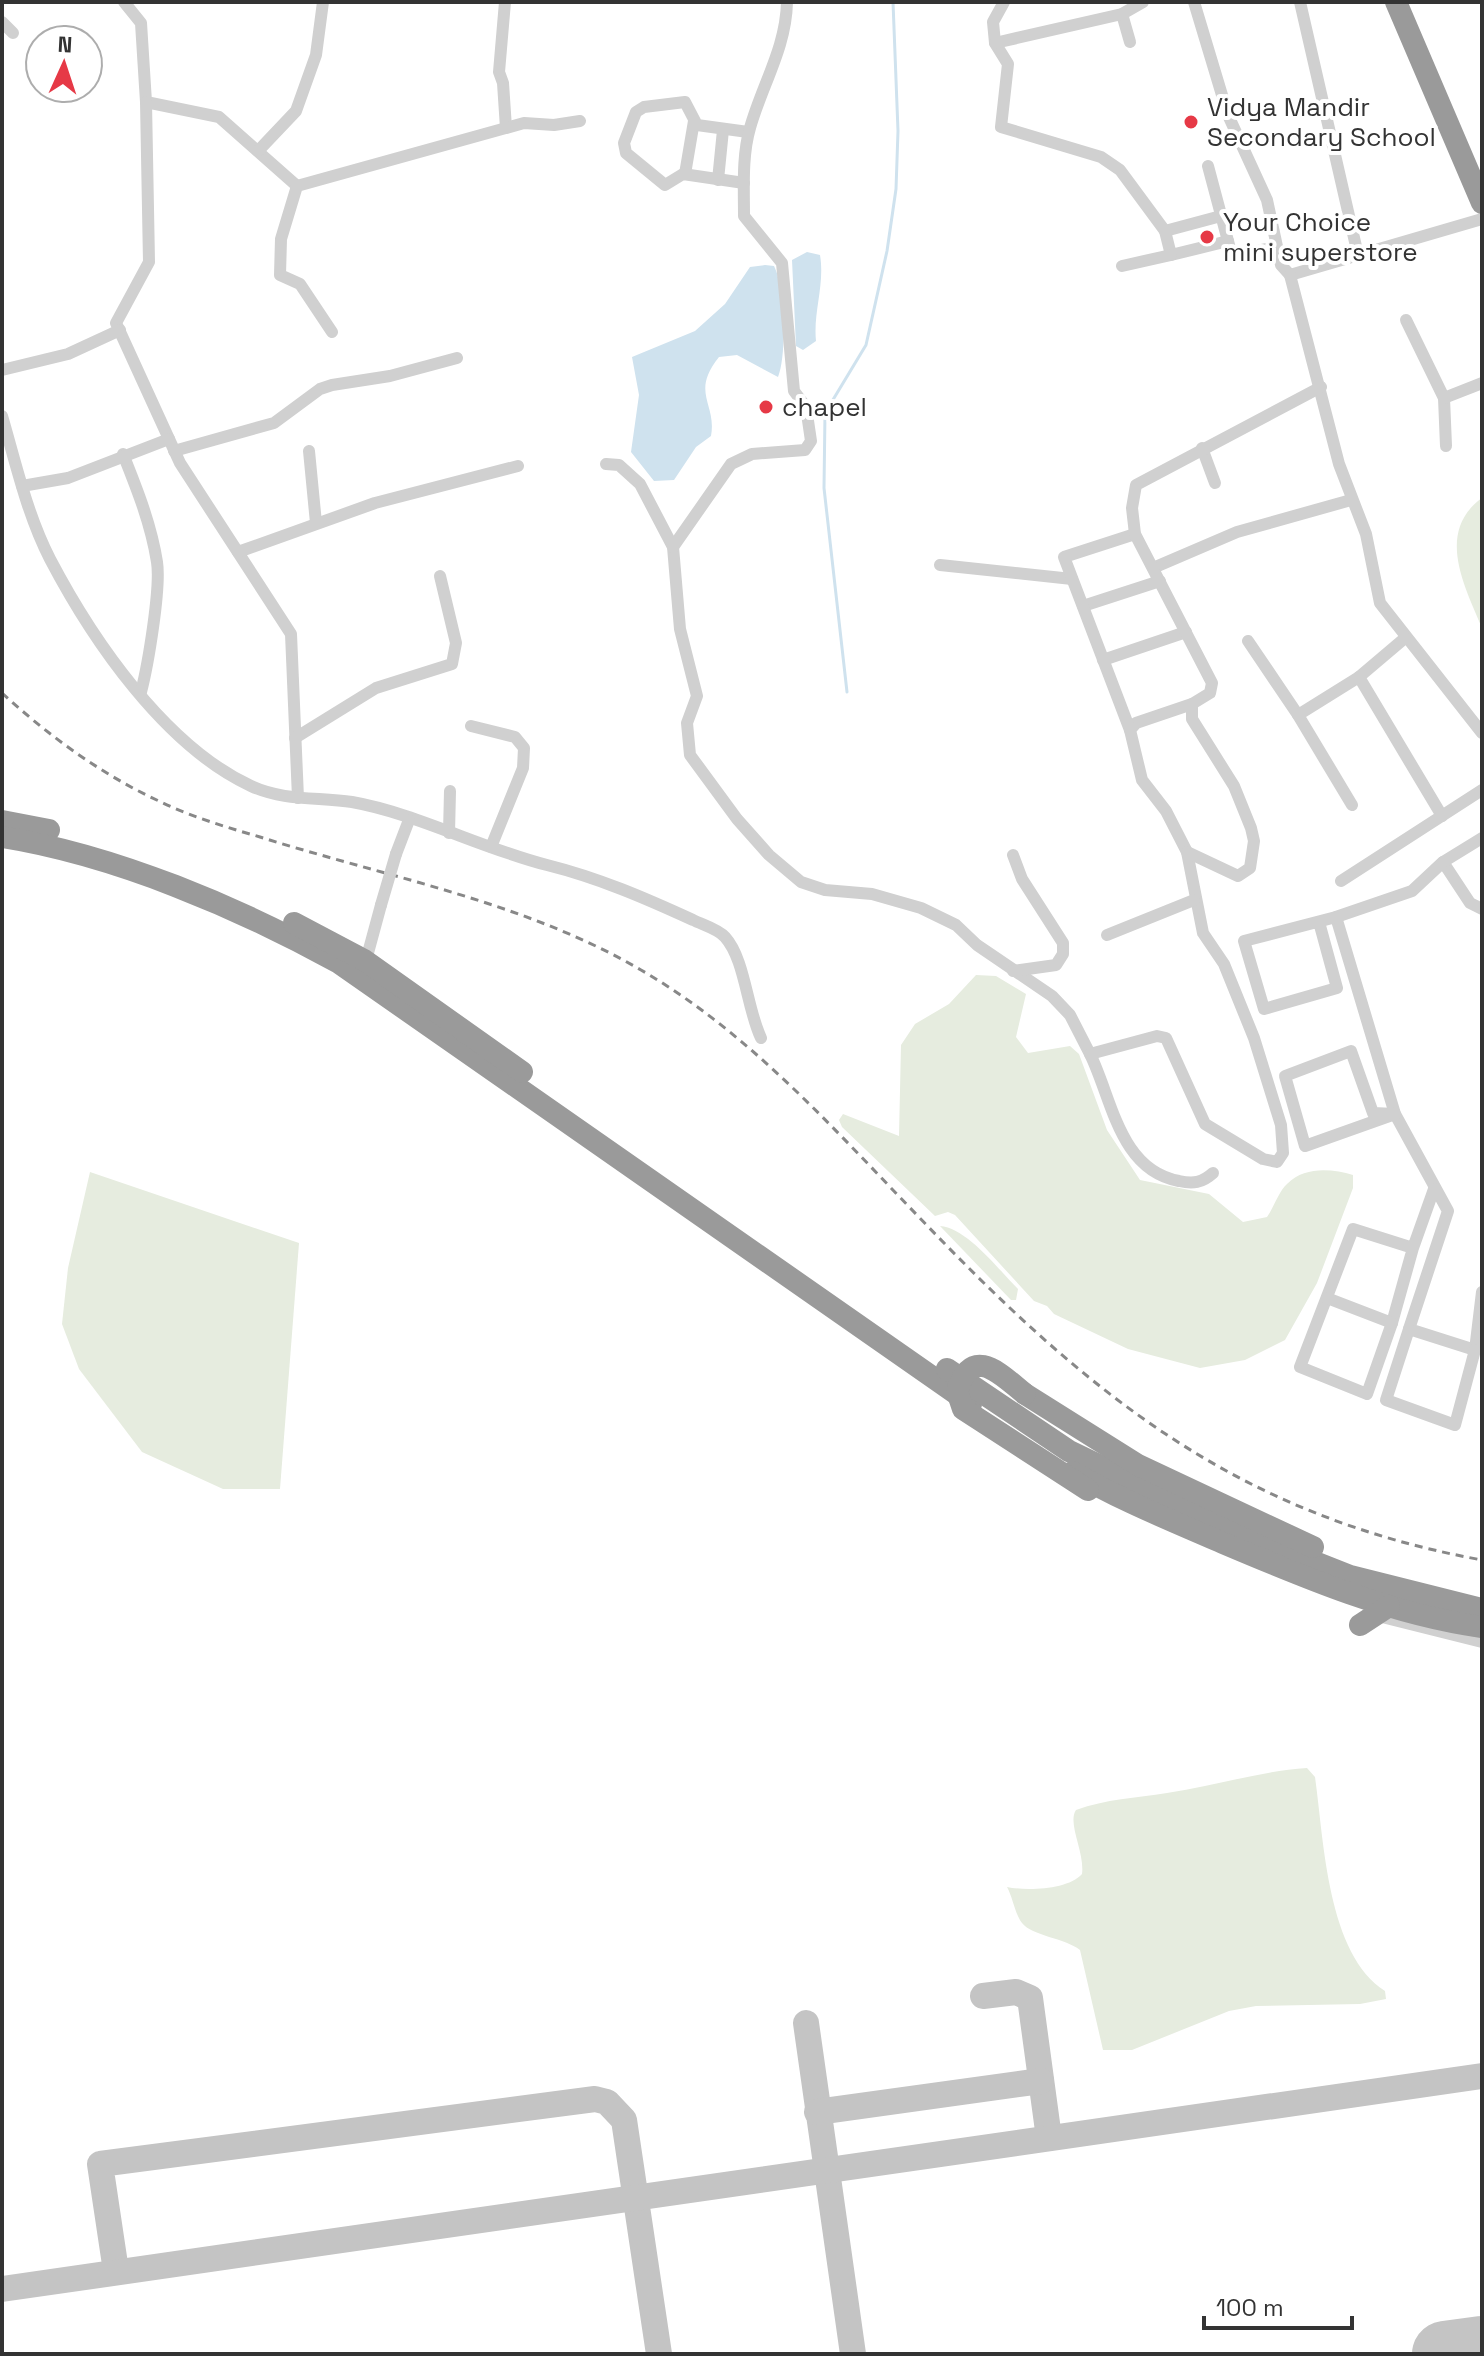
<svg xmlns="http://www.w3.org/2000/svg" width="1484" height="2356" viewBox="0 0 1484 2356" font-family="'Space Grotesk',sans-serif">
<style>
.green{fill:#e6ecdf}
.water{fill:#cfe2ee}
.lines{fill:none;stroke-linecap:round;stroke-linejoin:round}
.stream{stroke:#cfe2ee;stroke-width:3}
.taxiway{stroke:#c4c4c4;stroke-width:26}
.runway{stroke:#c4c4c4;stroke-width:66}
.street{stroke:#d0d0d0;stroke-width:12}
.highway{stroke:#9a9a9a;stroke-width:22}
.rail{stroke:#888;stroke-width:3;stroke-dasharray:8 6;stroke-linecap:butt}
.street-bridge{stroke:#d0d0d0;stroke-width:12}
.highway-bridge{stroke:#9a9a9a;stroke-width:22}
.poi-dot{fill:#e63946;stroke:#fff;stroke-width:3}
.labels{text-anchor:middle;stroke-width:8;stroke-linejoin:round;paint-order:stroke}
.poi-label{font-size:26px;fill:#333;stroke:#fff;text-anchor:start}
</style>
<rect width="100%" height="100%" fill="#fff"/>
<!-- green -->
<g class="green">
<path d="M1482,498V628C1465,587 1435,532 1482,498Z"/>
<path d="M976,975L996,976L1026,994L1016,1037L1028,1053L1070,1046L1079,1054L1107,1130L1140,1180L1209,1194L1243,1222L1267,1217C1274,1207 1279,1191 1287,1184C1305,1166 1332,1169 1353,1175V1188L1317,1283L1285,1340L1245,1360L1200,1368L1128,1349L1054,1314L1047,1306L1034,1301L955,1215L948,1212L935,1216L842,1127L839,1120L843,1114L899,1136L901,1045L915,1024L949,1004Z"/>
<path d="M90,1172L299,1243L280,1489H223L142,1452L79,1369L62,1324L68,1268Z"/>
<path d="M940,1226C967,1228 998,1269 1018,1289L1016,1300H1011Z"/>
<path d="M1307,1768L1315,1777C1324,1841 1327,1954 1385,1991L1386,1999L1360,2004L1256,2006L1229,2011L1132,2050H1103L1080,1950C1065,1938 1032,1936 1022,1923C1015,1914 1013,1898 1007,1887C1026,1891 1068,1890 1082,1874C1085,1853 1067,1823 1076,1810C1106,1799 1136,1798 1167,1793C1215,1786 1260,1771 1307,1768Z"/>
</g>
<!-- water -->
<g class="water">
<path d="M807,252L820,255C825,285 813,312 816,341L803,350L796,346L792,260Z"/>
<path d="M765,265L774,266C785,287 787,355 778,377L737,355L719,357C690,393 717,403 711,436L696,447L674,480L654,481L631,452L639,395L632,357L695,331L725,304L750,267Z"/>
</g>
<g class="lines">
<!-- stream -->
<path class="stream" d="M847,692L824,488L825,413L866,345L887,251L896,189L898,131L893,2"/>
<!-- taxiway -->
<g class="taxiway">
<path d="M983,1996L1016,1992L1030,1998L1049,2138"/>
<path d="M806,2023L853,2354"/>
<path d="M817,2112L1041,2081"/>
<path d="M116,2271L100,2164L595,2099L607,2102L624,2120L659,2354"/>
<path d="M2,2289L1482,2076"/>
</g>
<!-- runway -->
<path class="runway" d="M1445,2354L1482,2349"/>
<!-- street -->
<g class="street">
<path d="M124,2L141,23L146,102L219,117L297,186"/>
<path d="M505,2L499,72L503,83L506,128"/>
<path d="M1004,2L993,22L995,43L1008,64L1001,127L1101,157L1120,170L1165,231"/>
<path d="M1194,2L1228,115L1267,200L1281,265L1290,275L1482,219"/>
<path d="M1300,2L1358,255"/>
<path d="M1122,14L1130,42"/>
<path d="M2,22L13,33"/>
<path d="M995,43L1122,14L1143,2"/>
<path d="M146,102L149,262L116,323L180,463L291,634L298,798"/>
<path d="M258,151L296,111L316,55L323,2"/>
<path d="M1208,166L1232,256L1276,247"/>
<path d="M685,174L694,121"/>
<path d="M718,180L723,130"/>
<path d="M744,183L683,174L665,185L626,153L624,143L636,112L644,107L685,102L697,125L748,132"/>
<path d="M1221,216L1165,231L1171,255L1228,241"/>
<path d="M1122,266L1171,255"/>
<path d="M1290,275L1339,464L1366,534L1380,603L1482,733"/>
<path d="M1406,320L1444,398L1446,446"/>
<path d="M332,332L300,284L280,275L281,239L297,186L524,123L554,125L580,121"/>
<path d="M2,370L68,354L120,330"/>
<path d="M1444,398L1482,383"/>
<path d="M2,416C16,464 27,514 50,559C93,641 165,746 251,786C283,801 318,797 352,802C415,813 483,849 547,865C599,878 645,898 693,920C703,925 718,929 725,937C745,959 747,1009 761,1038"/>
<path d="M1202,448L1215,483"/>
<path d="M174,451L274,423L320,389L332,385L390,376L457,358"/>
<path d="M309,451L316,523"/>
<path d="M123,454C137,489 151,524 157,562C161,588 148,665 141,692"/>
<path d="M606,464L619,465L640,484L673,547L680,629L697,696L687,723L690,755L737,819L769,855L801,882L825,890L872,894L921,908L956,925L977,945L1052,996L1070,1015L1090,1054L1157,1036L1166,1038L1205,1124L1263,1159L1277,1162L1283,1153L1281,1125L1254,1038L1224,964L1203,933L1187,852L1166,811L1142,780L1130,730L1136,723L1192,704"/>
<path d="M22,486L68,478L169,439"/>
<path d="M673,547L731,464L752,454L805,450L811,441L806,407L794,391L782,263L744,216C744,188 742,155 750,128C762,85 786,48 787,2"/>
<path d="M238,552L375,503L518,466"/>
<path d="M940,565L1072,579"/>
<path d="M1153,568L1237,532L1351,500"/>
<path d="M1083,606L1160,581"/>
<path d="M1248,641L1298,715"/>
<path d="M1103,660L1186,632"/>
<path d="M1359,677L1442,816"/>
<path d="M471,726L515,737L524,748L523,768L491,847"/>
<path d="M1130,730L1064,557L1135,534"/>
<path d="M295,738L376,688L452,664L456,643L440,576"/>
<path d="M1352,805L1298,715L1359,677L1405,638"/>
<path d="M449,833L450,791"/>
<path d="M1187,852L1238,876L1250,868L1254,841L1251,828L1234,786L1192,719V704L1210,693L1212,683L1135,534L1132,508L1136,485L1321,387"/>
<path d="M396,854L409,820"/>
<path d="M1013,855L1022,879L1063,943V954L1056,965L1013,971"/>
<path d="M1443,862L1470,903L1482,909"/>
<path d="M1341,881L1482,790"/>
<path d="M1336,917L1395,1114L1448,1211L1409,1329L1475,1350L1482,1292"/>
<path d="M1319,922L1337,988L1264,1009L1244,941L1336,917L1412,891L1443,862L1482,838"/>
<path d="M1107,935L1194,900"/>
<path d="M365,964L381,905"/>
<path d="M1351,1051L1373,1113L1395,1114L1305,1146L1285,1076Z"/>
<path d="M1090,1054C1112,1098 1119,1170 1179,1181C1193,1184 1202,1183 1213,1173"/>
<path d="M1413,1248L1392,1323L1367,1394L1300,1367L1353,1229L1413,1248L1434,1189"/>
<path d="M1327,1298L1392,1323"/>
<path d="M1409,1329L1386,1400L1455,1425L1475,1350"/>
<path d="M1374,1615L1482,1642"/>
</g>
<!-- highway -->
<g class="highway">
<path d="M1396,2L1482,203"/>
<path d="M2,821L49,830"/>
<path d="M2,837C115,855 240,908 339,963L971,1404"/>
<path d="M294,923L364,960L522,1072"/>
<path d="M947,1369L1069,1451L1229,1528L1350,1576L1482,1609"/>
<path d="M1025,1394L1138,1465L1313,1547"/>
<path d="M1073,1472C1118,1499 1168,1519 1216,1540C1301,1576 1389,1614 1482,1627"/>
<path d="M1360,1625L1389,1606"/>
</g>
<!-- rail -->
<path class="rail" d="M2,693C49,736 102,775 161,802C192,817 226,827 260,837C387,877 525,902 641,970C748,1032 831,1126 916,1214C1085,1391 1234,1515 1482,1560"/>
<!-- street-bridge -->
<path class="street-bridge" d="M381,905L396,854"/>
<!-- highway-bridge -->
<path class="highway-bridge" d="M1025,1394C1001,1375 973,1343 957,1391L963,1409L1088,1490"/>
</g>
<!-- markers -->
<g class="poi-dot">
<circle cx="1191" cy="122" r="8"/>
<circle cx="1207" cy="237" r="8"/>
<circle cx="766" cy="407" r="8"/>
</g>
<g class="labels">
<!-- poi labels -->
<g class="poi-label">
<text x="1207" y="116">Vidya Mandir<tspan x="1207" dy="30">Secondary School</tspan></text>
<text x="1223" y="231">Your Choice<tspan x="1223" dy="30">mini superstore</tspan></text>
<text x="782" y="416">chapel</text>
</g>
</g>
<!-- border -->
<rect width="1484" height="2356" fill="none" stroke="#333333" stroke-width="8"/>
<!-- north arrow -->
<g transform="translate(64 64) rotate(3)"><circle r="38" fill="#ffffff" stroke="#adadad" stroke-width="2"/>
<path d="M0-6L14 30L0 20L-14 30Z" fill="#e63946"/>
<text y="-12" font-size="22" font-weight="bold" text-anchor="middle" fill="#333333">N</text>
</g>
<!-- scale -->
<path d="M1204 2316v12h148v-12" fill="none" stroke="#333333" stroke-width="4"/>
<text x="1216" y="2316" font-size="24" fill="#333333" stroke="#ffffff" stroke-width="6" paint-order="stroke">100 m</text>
</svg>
